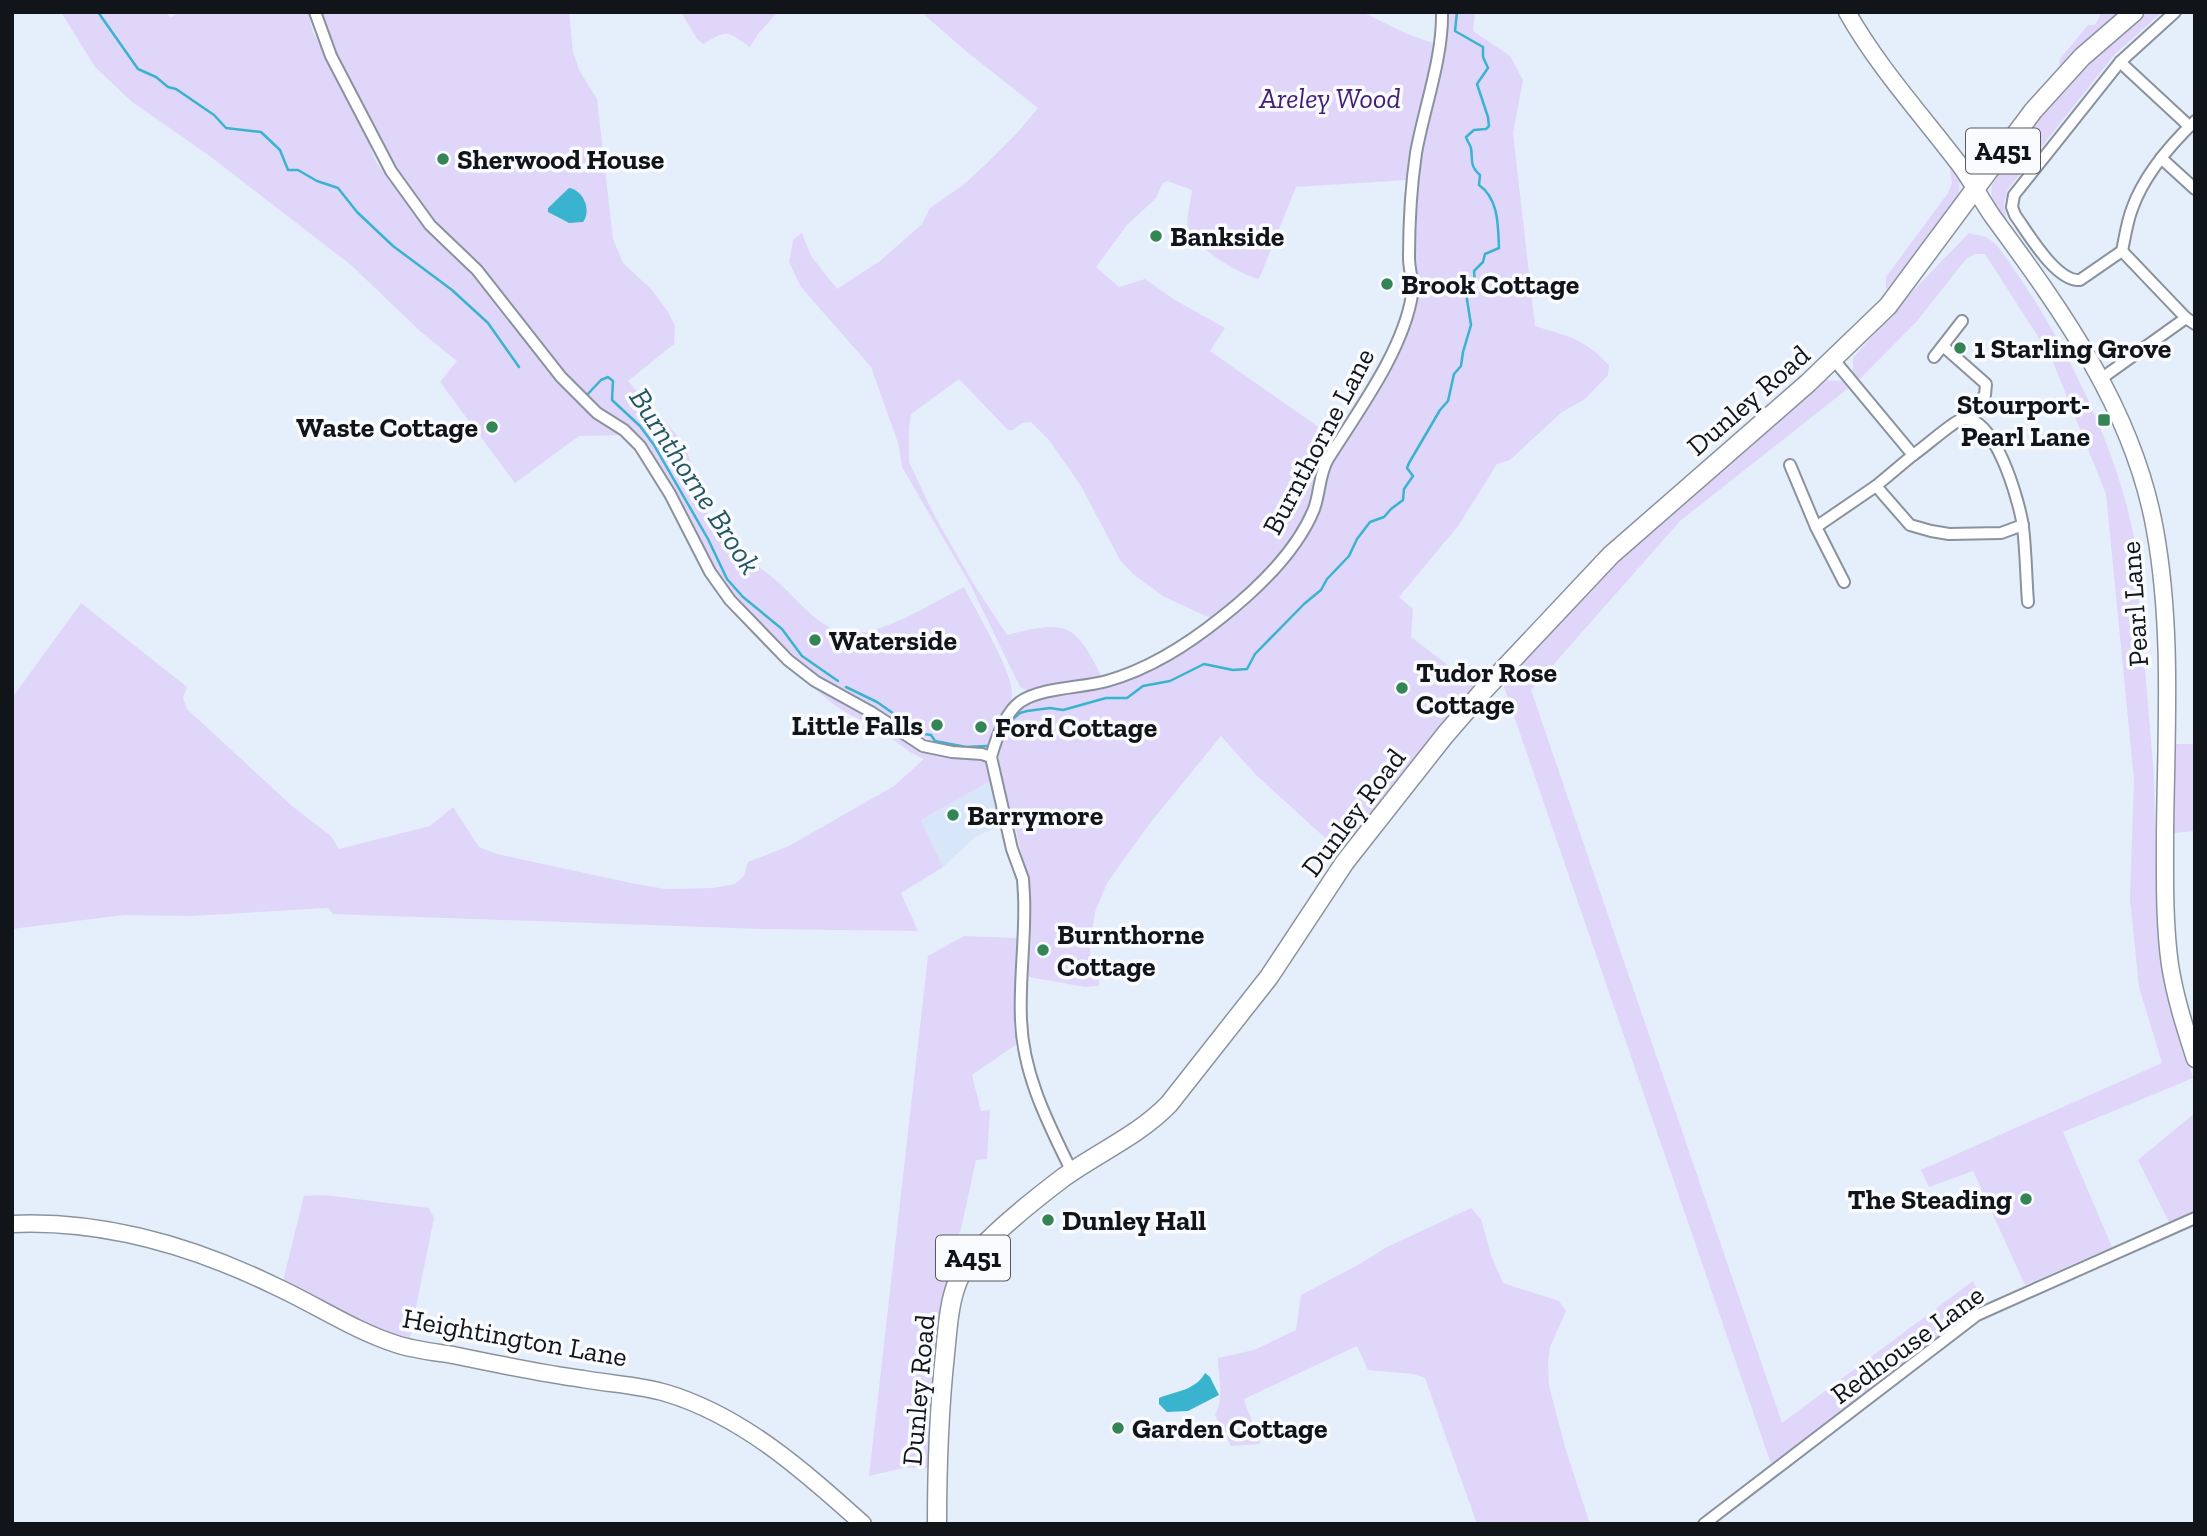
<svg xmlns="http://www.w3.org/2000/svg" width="2207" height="1536" viewBox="0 0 2207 1536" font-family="'Zilla Slab',serif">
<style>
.built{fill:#d8e6f9}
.green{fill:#dfd6fa;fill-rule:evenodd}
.water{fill:#3ab3ce}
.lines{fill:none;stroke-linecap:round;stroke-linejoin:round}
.stream{stroke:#3ab3ce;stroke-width:2.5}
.street-casing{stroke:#8a929e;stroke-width:14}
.secondary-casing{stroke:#8a929e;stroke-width:19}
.primary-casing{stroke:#8a929e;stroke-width:21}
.street{stroke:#fff;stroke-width:10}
.secondary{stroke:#fff;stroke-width:16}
.primary{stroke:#fff;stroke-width:18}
.poi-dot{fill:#348556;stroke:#f9fbfe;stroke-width:2.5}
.labels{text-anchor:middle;stroke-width:7;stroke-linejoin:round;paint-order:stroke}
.shield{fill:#f9fbfe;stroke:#57595d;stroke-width:2}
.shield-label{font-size:26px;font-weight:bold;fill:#111418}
.park-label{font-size:28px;font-style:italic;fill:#411d75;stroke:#f9fbfe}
.poi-label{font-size:28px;font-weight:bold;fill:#111418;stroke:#f9fbfe;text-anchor:start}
.street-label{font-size:28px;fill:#111418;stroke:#f9fbfe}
.water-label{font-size:30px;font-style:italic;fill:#245661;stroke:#f9fbfe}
</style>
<rect width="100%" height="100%" fill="#e5effb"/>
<!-- built -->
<path class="built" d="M990,781L1002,825L975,837L943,867L921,820Z"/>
<!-- green -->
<g class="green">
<path d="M61,12H166L171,18L179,12H308L313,32L368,140L376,162L433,237L479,279L432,222L389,157L379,133L334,53L322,12H569L573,52L579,70L597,99L613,239L623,263L652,290L668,312L675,326L674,344L628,381L683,442L704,494L700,503C711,518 722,536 736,549C749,562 765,570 778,582C797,599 811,619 835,630C869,646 934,601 964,587C976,611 1011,669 1012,692C1013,706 995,737 987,747L948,748L936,744L872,706L817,679L797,665L724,586L702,548L679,498L659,469L651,449L591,400L580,404L600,423L622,435L579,436L515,483L440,382L457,361L421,332L351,265L211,157L131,101L95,67ZM569,189L585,219C573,227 560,220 549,212L548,208Z"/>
<path d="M681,12H778L758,34L750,47C726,31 729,29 703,44L697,39Z"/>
<path d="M921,12H1362L1407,34L1433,43V45L1436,46L1408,180L1296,187L1259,279C1242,276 1192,246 1188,228C1186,217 1191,202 1192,190L1167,181L1162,184L1156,198L1127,225L1096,267L1119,287L1145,279L1175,300L1225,328L1210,351L1337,440L1303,523L1265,573L1214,620L1163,596L1133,574L1120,560L1081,486L1049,440L1031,422L1022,423L1013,430H1008L959,379L911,414L909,428V462L933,513L973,583L1007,635C1068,620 1074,622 1103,679L1029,692L1020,687L970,584L902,467L899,446L871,367L801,287L789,262L793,240L802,233L811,256L837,289L880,261L922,224L930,208L962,186L985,165L1017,133L1038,108L967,52Z"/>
<path d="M1447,12H1475L1473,31L1510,56L1523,80L1513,133L1535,326C1570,337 1583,338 1609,365L1608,375L1585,399L1562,412L1510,460L1497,464L1458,526L1399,597L1413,609L1411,637L1478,688L1344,855L1255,774L1221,736L1147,827L1107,883L1095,912L1090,947L1091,965L1099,978V986L1085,987L1029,977L1027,968L1031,943L1029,885L1014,822L1002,789L998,749L1018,709L1030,702L1124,680L1156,668L1174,657L1228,616L1309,526L1332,461L1343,447L1365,407L1417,290L1414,254L1421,155Z"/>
<path d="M2102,12H2124L2059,66L2060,59L2088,25H2095Z"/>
<path d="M2143,12H2162L2115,54L2008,189L2004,203L2008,226C1997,212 1989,203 1992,185C2034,121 2084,61 2143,12Z"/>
<path d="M1949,162L1960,176L1959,195L1925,243L1886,290V277L1948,193L1952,183Z"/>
<path d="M1969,233L1986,237L1996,244C2056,324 2116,440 2134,538L2154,776L2157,931L2163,977L2193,1078L2063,1132L2112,1247L2025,1285L1973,1171L1929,1187L1921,1170L2162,1063L2139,987L2130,899L2134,780L2106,494L2051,357L1985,254H1975L1966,259L1917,321L1860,379L1680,521L1531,690L1782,1423L1973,1281L1984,1303L1771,1464L1503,684L1638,542L1813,389L1825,380L1841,381L1853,370V358L1906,298Z"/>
<path d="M81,603L187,687L183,698L187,709L292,806L331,836L339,849L430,826L453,807L479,847L497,854L631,883L665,889L714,888L735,884L744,876L748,862L789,846L894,786L924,759L910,752L875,726L852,716L833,704L798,675L884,725L921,751L932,754L987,762L990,781L921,820L943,867L901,893L918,931L762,929L333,914L328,908L191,916L124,915L12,929V698Z"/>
<path d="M2175,744H2195V831L2174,833Z"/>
<path d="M964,936L1020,938L1016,1017L1017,1044L972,1075L981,1111L990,1110L987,1159L976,1160L961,1229L953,1248L970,1250L930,1468H903L869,1476L928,956Z"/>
<path d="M2195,1113V1210L2169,1222L2138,1160Z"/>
<path d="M324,1195L429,1208L434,1218L409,1342L397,1339L282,1285L304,1196Z"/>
<path d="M1471,1208L1481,1219L1491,1255L1503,1283L1559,1301L1566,1311L1550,1347L1548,1364L1549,1386L1565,1447L1590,1524H1477L1425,1378L1413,1374L1368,1370L1357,1346L1244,1399C1248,1415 1257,1428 1260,1444L1231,1446L1215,1415C1225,1397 1218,1378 1218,1358L1254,1350L1296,1330L1301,1295L1358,1265L1387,1247Z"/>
</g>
<!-- water -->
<g class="water">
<path d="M569,188C583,190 592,210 583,222L569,223L548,212V208Z"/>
<path d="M1205,1373L1210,1377L1219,1395L1188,1411L1167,1412L1159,1404V1398C1175,1391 1195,1391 1205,1373Z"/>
</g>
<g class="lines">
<!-- stream -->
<g class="stream">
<path d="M98,12L138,69L156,77L168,87L176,89L214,115L226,128L261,132L280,150L288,170H298L317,181L338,188L357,212L393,246L452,290L488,323L519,367"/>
<path d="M586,396L601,380L608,377L613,381L612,400L640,426L654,445L708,539L727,579L743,597L782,629L802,656L838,681"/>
<path d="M846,687L877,702L897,716"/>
<path d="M1013,719L1020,713L1027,711L1050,708L1063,710L1106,698H1127L1143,686L1170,681L1204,664L1233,670L1247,669L1255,654L1304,604L1321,590L1327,579L1349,556L1357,539L1370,522L1384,517L1391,509L1403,500L1404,489L1413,476L1407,468L1409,463L1440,410L1448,401L1454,374L1461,366L1463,352L1471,325L1466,293L1475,283L1474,271L1483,262L1485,254L1499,248C1498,226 1499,199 1479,185L1480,175C1469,165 1473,160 1471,148C1470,144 1467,141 1466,137L1474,130L1486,129L1489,126L1488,117L1477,84L1488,68L1483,57V47L1455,31L1457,12"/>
<path d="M907,723L924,734L931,735L935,741L966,747L987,746"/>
</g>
<!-- street casing -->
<g class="street-casing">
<g id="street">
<path d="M315,12L331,56L391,171L430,225L477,270L561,377L597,413L624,430L640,446L670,494L710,572L730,600L788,660L815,681L871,712L923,746L952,752L982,754L991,757"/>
<path d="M2175,12L2120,62L2014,195L2012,207L2015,215C2028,233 2056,282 2080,280L2122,251C2125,237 2127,222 2132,209C2144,175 2169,146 2195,121"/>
<path d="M2120,62L2189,126"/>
<path d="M2161,158L2195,189"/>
<path d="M2122,251L2186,318L2195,324"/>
<path d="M1943,346L1986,384L1985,395L1961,420"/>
<path d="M1934,357L1962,321"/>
<path d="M1834,360L1913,455C1924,448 1950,424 1960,420C1994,409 2020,504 2023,527C2026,552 2026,577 2028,602"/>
<path d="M2102,378L2186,318"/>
<path d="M1790,465L1816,527L1844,582"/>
<path d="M1876,486L1910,525L1931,531L1949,534L2001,533L2023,525"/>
<path d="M1816,527L1876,486L1913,455"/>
<path d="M1072,1172C1048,1123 1023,1075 1021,1020C1019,978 1026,937 1024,895L1023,879L1012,849L991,757C996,739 1005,713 1020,702C1042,687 1082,688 1107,681C1150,669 1187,645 1222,617C1256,590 1297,551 1314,509C1320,493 1319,474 1328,459C1358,411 1403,351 1412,295C1414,283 1409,270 1409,258C1409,223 1411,187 1416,153C1424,108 1443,58 1442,12"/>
<path d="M1704,1524L1977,1315L2195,1218"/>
</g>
</g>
<!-- secondary casing -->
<g class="secondary-casing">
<g id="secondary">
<path d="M1847,12C1878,67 1921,114 1959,164C1972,181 1981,200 1993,217C2063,312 2134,411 2155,530C2173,629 2166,733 2165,833C2165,877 2164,922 2170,965C2175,997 2185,1028 2195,1059"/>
<path d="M12,1224C104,1220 195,1247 277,1287C316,1305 355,1331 396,1344C414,1350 434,1352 453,1355C496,1364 539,1373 583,1379C611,1384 639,1385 666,1393C743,1416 805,1472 863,1524"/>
</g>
</g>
<!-- primary casing -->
<g class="primary-casing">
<path id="primary" d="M937,1524C937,1467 939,1410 945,1354C948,1325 949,1290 966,1266C986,1237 1035,1199 1064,1177C1099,1152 1139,1135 1169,1104L1269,977L1345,862L1445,735L1484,690L1611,555L1808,383L1888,306L2033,111L2082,57L2134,12"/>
</g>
<!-- street -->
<use href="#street" class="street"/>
<!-- secondary -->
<use href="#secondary" class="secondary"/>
<!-- primary -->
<use href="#primary" class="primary"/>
</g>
<!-- markers -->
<g class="poi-dot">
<circle cx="443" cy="159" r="7"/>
<circle cx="1156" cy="236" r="7"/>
<circle cx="1387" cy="284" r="7"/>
<circle cx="1960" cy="348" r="7"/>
<rect x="2097" y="413" width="14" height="14" rx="3.5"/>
<circle cx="492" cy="427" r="7"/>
<circle cx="815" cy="640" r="7"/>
<circle cx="1402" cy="688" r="7"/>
<circle cx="937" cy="725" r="7"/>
<circle cx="981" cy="727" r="7"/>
<circle cx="953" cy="815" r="7"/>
<circle cx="1043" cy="950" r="7"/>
<circle cx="2026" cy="1199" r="7"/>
<circle cx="1048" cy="1220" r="7"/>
<circle cx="1118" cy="1428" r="7"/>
</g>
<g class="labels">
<!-- shield labels -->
<g class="shield">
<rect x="1966" y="128.5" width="74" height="45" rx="5"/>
<rect x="936" y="1235.5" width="74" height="45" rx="5"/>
</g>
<g class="shield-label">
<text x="2003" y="160">A451</text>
<text x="973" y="1267">A451</text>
</g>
<!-- park labels -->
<g class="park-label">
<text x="1330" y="108">Areley Wood</text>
</g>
<!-- poi labels -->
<g class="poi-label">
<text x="457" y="169">Sherwood House</text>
<text x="1170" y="246">Bankside</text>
<text x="1401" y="294">Brook Cottage</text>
<text x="1974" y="358">1 Starling Grove</text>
<text x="2090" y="414" text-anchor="end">Stourport-<tspan x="2090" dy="32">Pearl Lane</tspan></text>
<text x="478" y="437" text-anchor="end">Waste Cottage</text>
<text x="829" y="650">Waterside</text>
<text x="1416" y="682">Tudor Rose<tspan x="1416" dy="32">Cottage</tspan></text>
<text x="923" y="735" text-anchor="end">Little Falls</text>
<text x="995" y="737">Ford Cottage</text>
<text x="967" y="825">Barrymore</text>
<text x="1057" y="944">Burnthorne<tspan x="1057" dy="32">Cottage</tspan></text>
<text x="2012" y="1209" text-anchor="end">The Steading</text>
<text x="1062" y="1230">Dunley Hall</text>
<text x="1132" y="1438">Garden Cottage</text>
</g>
<!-- street labels -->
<g class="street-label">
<text transform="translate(1748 400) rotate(-41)" y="10">Dunley Road</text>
<text transform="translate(1318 441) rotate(-62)" y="10">Burnthorne Lane</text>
<text transform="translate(2134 604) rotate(-94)" y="10">Pearl Lane</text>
<text transform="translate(1353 812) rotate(-53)" y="10">Dunley Road</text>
<text transform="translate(515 1337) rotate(10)" y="10">Heightington Lane</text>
<text transform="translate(1907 1344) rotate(-36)" y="10">Redhouse Lane</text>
<text transform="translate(918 1390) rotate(-85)" y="10">Dunley Road</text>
</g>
<!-- water labels -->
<g class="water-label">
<text transform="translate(695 481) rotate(57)" y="10">Burnthorne Brook</text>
</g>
</g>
<!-- border -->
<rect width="2207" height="1536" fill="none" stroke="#111418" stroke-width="28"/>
</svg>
